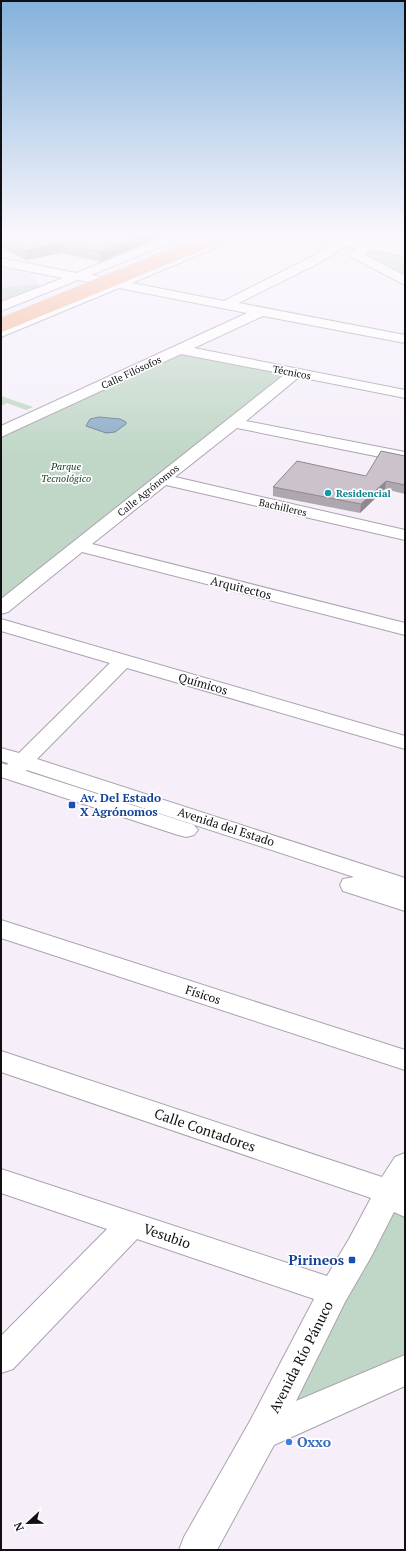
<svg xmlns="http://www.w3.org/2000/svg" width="406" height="1551" viewBox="0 0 406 1551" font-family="'PT Serif',serif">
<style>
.built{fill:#eee2f3}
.green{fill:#c0d7c7}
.water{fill:#8eadc7;stroke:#697e91}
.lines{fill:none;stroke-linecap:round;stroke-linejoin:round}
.minor-casing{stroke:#aaa3ae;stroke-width:2}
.minor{fill:#fff;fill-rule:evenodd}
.highway-bridge-casing{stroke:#d0cfd0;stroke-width:14;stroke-linecap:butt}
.highway-bridge{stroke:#f6b086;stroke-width:13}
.wall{fill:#afa7af}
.shaded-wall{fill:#8f888f}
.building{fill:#ccc2cc;stroke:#8f888f}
.culture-dot{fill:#0f9aa8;stroke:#fff;stroke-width:1.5}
.transit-dot{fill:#1a4fb4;stroke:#fff;stroke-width:1.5}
.shop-dot{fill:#3f7fe0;stroke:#fff;stroke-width:1.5}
.labels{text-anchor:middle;stroke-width:3.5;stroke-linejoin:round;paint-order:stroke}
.far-street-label{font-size:10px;fill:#120f13;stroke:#fff}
.far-park-label{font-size:10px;font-style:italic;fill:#0f3b23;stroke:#fff}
.far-culture-label{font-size:10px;font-weight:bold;fill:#0d838f;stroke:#fff;text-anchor:start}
.street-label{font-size:12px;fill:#120f13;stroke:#fff}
.transit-label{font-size:12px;font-weight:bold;fill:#164399;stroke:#fff;text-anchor:start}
.near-street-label{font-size:14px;fill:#120f13;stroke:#fff}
.near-transit-label{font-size:14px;font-weight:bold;fill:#164399;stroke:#fff;text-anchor:end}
.near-shop-label{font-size:14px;font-weight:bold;fill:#366cbe;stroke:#fff;text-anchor:start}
</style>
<rect width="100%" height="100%" fill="#f6effa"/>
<!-- built -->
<path class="built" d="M1,267L35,274L34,277L41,286L1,301Z"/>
<!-- green -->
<g class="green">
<path d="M372,251L405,255V279L363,255Z"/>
<path d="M35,284L41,286L1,301V288Z"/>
<path d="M181,350L294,373L1,607V432Z"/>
<path d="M1,396L33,407L26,410L7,403L1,406Z"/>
<path d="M389,1192L405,1205V1370L262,1433Z"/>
</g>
<!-- water -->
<path class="water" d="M99,417L120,419L126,422V424L115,432L106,433L86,426L90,419Z"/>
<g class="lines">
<!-- minor casing -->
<g class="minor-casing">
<g id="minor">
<path d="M165,237H182L180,239L91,275L117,280L221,237H238L236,239L132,283L224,301L311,257L333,244L309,239L307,237H336L405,248V256L371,250L364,254L405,276V285L351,257L349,254L358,248L346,246L319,263L239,303L405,335V343L263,316L194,348L405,390V398L299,377L246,421L405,452V462L237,428L175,477L405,530V540L166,485L92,544L405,623V635L82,552L8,612L1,614V599L285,374L181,354L1,437V426L247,313L119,288L1,337V328L104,285L78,280L1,311V302L63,278L1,266V258L76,273Z"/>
<path d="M1,619L405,736V749L127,668L37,759L405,878V894L399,892L405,894V911L343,891L340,885L343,879L354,877L27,770L26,771L194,825L198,830L194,835L186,837L178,835L1,777V763L7,765L8,763L1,761V748L19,753L110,663L1,631Z"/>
<path d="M1,920L405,1050V1070L1,938Z"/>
<path d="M1,1051L382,1177L395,1157L405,1153V1217L394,1212L371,1257L345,1302L296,1401L405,1355V1386L274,1445L217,1550H179L184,1537L250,1421L314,1299L137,1239L13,1369L1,1373V1336L107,1229L1,1193V1169L327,1276L349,1239L371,1198L1,1072Z"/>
</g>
</g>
<!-- minor -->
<use href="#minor" class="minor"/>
<!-- highway-bridge casing -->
<g class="highway-bridge-casing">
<path id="highway-bridge" d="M1,325L216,237"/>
</g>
<!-- highway-bridge -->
<use href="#highway-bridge" class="highway-bridge"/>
</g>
<!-- wall -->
<g class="wall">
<path d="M1,237H160L100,262L61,253L25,260L1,247Z"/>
<path d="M405,456V494L385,489L360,513L273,496V487L366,476Z"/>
</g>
<!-- shaded-wall -->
<g class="shaded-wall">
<path d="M136,237H160L100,262V252Z"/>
<path d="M61,243V253L25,260V251Z"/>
<path d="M386,481L385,489L360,513L361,504Z"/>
</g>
<!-- building -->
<g class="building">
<path d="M1,237H136L100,252L61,243L25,251L1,238Z"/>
<path d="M381,451L405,456V485L386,481L361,504L273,487L297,461L366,476Z"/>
</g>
<!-- sky -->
<linearGradient id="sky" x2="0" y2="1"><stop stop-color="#84b1db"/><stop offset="0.52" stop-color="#fbf8fd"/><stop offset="1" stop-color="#fbf8fd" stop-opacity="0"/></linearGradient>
<rect width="406" height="454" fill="url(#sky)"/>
<!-- markers -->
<circle class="culture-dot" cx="328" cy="493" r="4"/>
<g class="transit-dot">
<rect x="68" y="801" width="8" height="8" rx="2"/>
<rect x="348" y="1256" width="8" height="8" rx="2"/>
</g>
<circle class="shop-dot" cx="289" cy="1442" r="4"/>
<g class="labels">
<!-- far-street labels -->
<g class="far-street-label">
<text transform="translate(131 372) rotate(-25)" y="4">Calle Filósofos</text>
<text transform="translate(292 372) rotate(11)" y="4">Técnicos</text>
<text transform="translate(148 490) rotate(-39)" y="4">Calle Agrónomos</text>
<text transform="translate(283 507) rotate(13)" y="4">Bachilleres</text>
</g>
<!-- far-park labels -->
<g class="far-park-label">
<text x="66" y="470">Parque<tspan x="66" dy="12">Tecnológico</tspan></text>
</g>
<!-- far-culture labels -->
<g class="far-culture-label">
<text x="336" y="497">Residencial</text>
</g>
<!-- street labels -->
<g class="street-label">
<text transform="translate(241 588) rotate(14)" y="4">Arquitectos</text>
<text transform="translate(203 684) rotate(16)" y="4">Químicos</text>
<text transform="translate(226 827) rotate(18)" y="4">Avenida del Estado</text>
<text transform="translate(203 995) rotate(18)" y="4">Físicos</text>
</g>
<!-- transit labels -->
<g class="transit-label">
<text x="80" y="802">Av. Del Estado<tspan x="80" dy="14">X Agrónomos</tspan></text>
</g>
<!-- near-street labels -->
<g class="near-street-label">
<text transform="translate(205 1130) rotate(19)" y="5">Calle Contadores</text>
<text transform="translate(167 1236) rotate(19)" y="5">Vesubio</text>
<text transform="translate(301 1357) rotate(-63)" y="5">Avenida Río Pánuco</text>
</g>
<!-- near-transit labels -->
<g class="near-transit-label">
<text x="344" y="1265">Pirineos</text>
</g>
<!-- near-shop labels -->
<g class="near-shop-label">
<text x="297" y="1447">Oxxo</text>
</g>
</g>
<!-- border -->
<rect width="406" height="1551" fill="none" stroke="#120f13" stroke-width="4"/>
<!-- north arrow -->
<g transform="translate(28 1523) rotate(248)" stroke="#ffffff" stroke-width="3" paint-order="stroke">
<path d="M0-3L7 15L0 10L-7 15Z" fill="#120f13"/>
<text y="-6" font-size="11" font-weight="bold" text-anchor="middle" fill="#120f13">N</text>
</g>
</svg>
